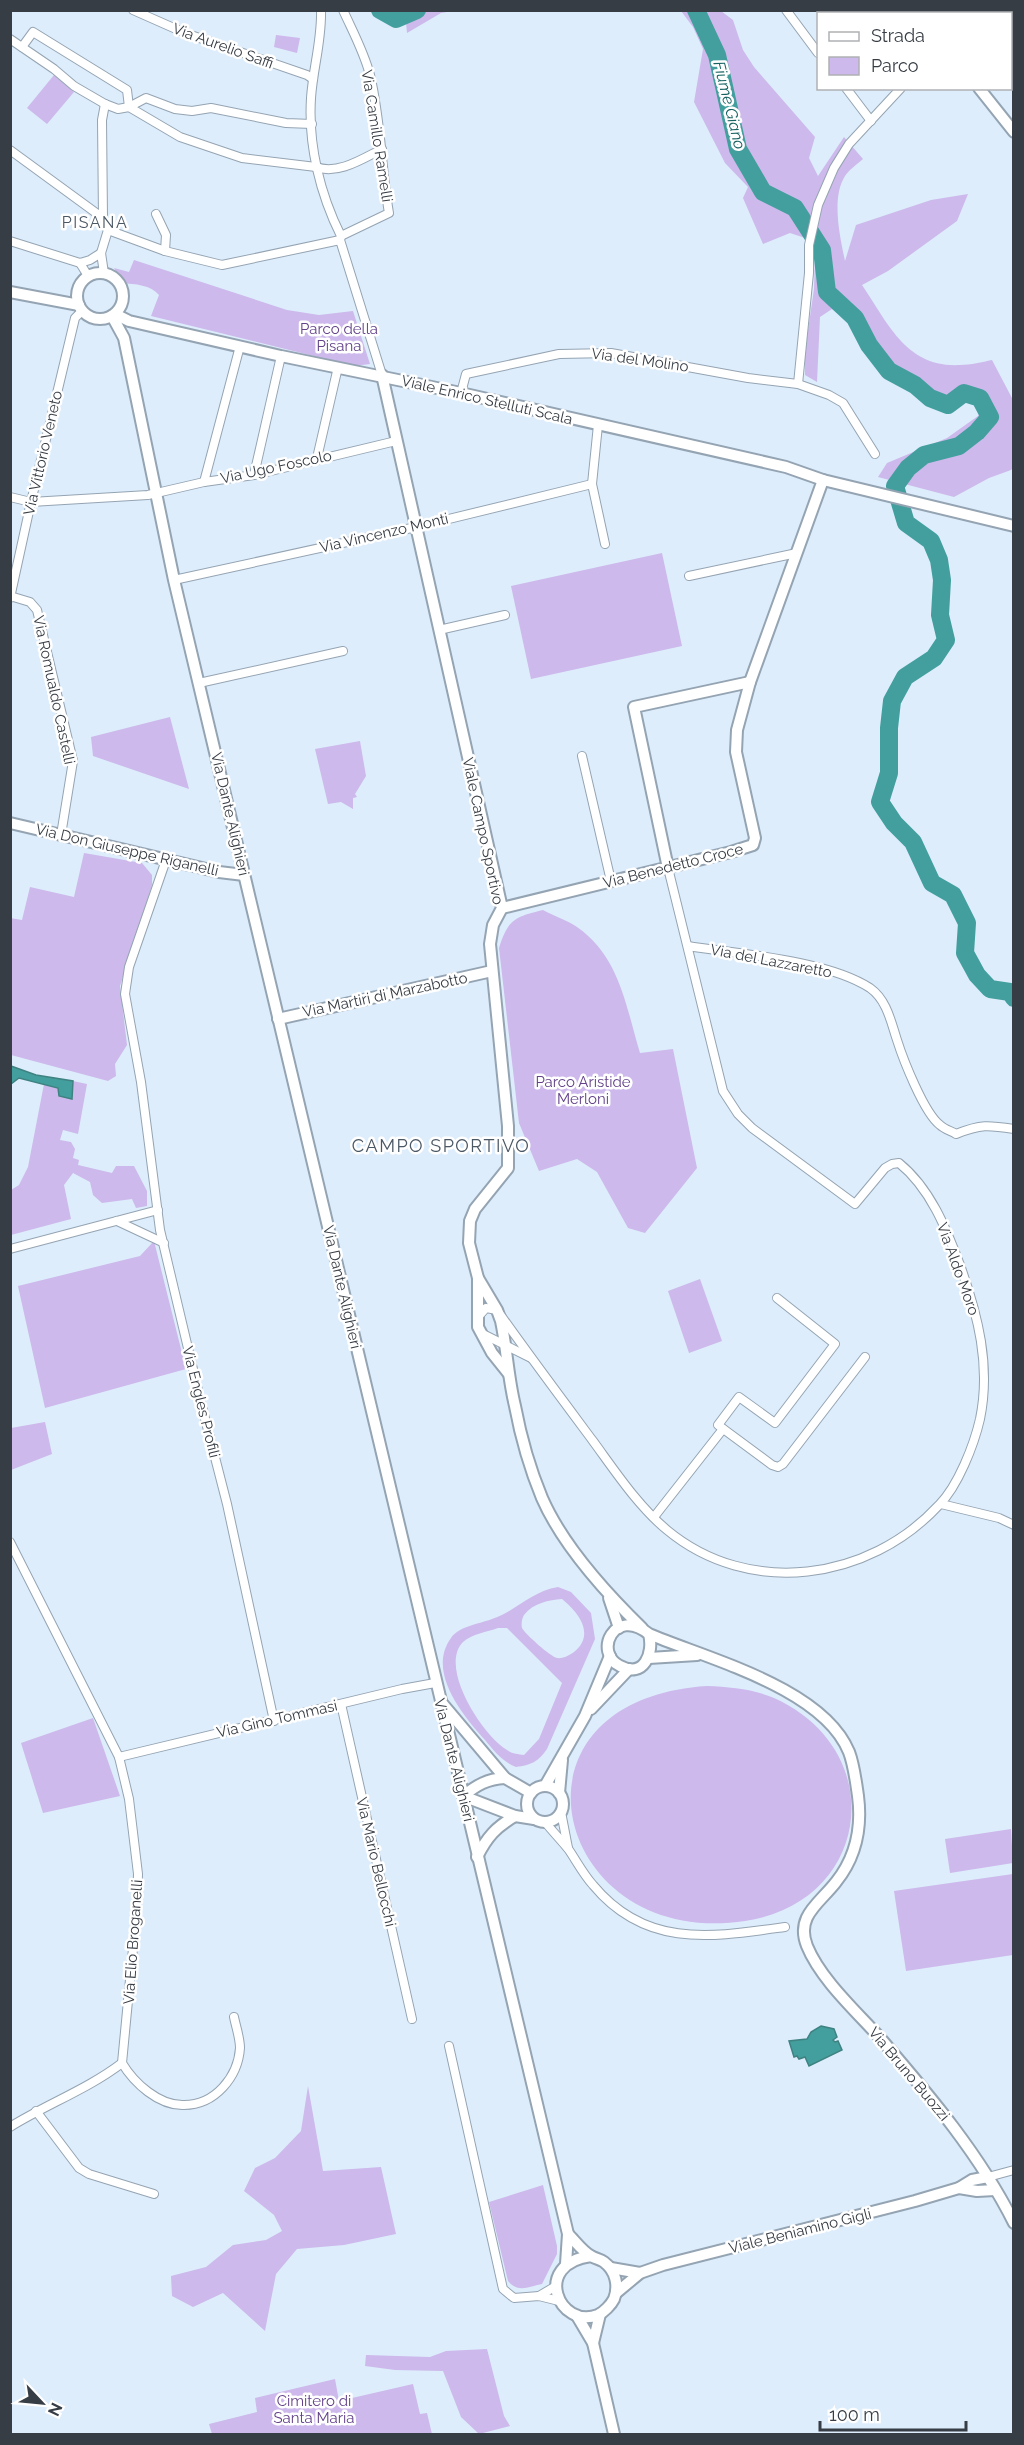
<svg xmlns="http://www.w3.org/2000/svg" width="1024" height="2445" viewBox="0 0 1024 2445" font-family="Raleway,sans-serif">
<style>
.green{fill:#cdb9eb;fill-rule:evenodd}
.water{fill:#429f9d;stroke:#3f8282;stroke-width:1.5}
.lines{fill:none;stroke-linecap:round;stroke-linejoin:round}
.river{stroke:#429f9d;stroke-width:18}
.street-casing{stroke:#95a4b2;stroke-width:10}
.secondary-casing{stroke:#95a4b2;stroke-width:14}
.street{stroke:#fff;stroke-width:8}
.secondary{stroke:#fff;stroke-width:10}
.rail{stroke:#8c97a2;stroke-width:3;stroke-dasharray:8 8;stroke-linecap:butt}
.labels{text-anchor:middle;stroke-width:5;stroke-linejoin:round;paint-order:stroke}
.street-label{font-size:15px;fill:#373d44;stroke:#fff}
.park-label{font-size:15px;fill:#63428a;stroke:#fff}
.water-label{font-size:16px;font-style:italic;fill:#166261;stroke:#fff}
.neighbourhood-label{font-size:16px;letter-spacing:1.5px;fill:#4a5764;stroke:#fff}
.quarter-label{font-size:18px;letter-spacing:1.5px;fill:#4a5764;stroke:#fff}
</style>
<rect width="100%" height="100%" fill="#ddedfc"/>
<!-- green -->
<g class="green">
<path d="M405,11V10L453,11L441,13L407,33Z"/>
<path d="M681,11H721L733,20L743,50L754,67L815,137L809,158L818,176L844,137L863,159C857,164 849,170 845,176C831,198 840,237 845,261L856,225L931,200L968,194L957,221L888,271L862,285C888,323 906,368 960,365C971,365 982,362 992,360L1013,400L1014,467L1011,470L989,478L954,497L878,477L887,463L947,438L978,416L988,396L964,401L940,411L888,361L868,336L832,309L820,317L817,382L805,375V351L814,289L815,253L805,238L790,233L763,244L743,198L748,187L725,163L694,102L703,49L693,27Z"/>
<path d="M276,35L300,38L297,53L274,47Z"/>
<path d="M54,75L74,92L47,124L27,108Z"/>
<path d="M134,260L287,310L319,315L353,311L370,364L354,366L151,316L159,295C151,285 135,284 122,283L114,268L129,272Z"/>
<path d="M662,553L682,646L531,679L511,586Z"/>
<path d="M170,717L189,789L93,756L91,737Z"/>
<path d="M360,741L366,776L355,794L357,797L353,798V809L341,802L328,804L315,749Z"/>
<path d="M84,853L142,863L152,875V885L120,986L127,1045L115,1064L116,1076L108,1081L11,1055L10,918L22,920L30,887L74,897Z"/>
<path d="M543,910C554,916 567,920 577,927C620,957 626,1007 640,1053L673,1049L697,1168L645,1233L628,1228L597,1172L577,1159L539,1171L519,1123L499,948C508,919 515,917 543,910Z"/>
<path d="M73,1081L87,1084L78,1134L63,1130L60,1140L71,1142L75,1149L73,1158L79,1160L78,1165L112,1173L116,1166H134L147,1191V1206L136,1208L132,1199L102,1203L93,1195L90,1182L73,1173L64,1185L71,1219L11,1235V1190L19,1185L28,1167L44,1084L59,1088L72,1099Z"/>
<path d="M154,1241L186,1369L45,1408L18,1286L140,1256Z"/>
<path d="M700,1279L722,1341L689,1353L668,1291Z"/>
<path d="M45,1422L52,1454L11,1470V1428Z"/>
<path d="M558,1587L571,1592L591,1613L595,1639L547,1749C538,1762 531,1765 516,1767C503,1762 494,1751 485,1740C464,1717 426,1672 451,1638C459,1626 479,1624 492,1619C516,1611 532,1591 558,1587ZM562,1599C578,1612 596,1634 574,1652C570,1655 563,1659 557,1658C551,1657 525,1634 522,1628C521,1624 522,1618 524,1615C533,1603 549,1600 562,1599ZM498,1628H507L562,1683L539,1739L524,1755C518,1754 512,1754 507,1750C483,1736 438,1667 463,1642C472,1634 487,1632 498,1628Z"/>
<path d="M707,1686C730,1687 753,1689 774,1698C890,1750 872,1902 745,1921C553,1950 491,1700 707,1686Z"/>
<path d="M93,1718L120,1796L43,1813L21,1743Z"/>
<path d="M1011,1829L1013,1863L950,1873L945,1839Z"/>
<path d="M1013,1874V1955L906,1971L894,1891Z"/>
<path d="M308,2086L323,2171L381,2167L396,2234L344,2245L297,2249L276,2274L265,2331L223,2293L193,2307L172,2296L171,2276L206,2267L233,2245L266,2240L282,2231L274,2215L244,2191L255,2168L275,2158L301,2131Z"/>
<path d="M543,2185L557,2246V2254L542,2284C528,2287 518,2293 508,2281L489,2202Z"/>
<path d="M487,2349L504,2416L510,2426L479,2434L461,2417L443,2371L395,2370L365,2366L366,2355L430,2357L446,2351Z"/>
<path d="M335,2379L339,2401L413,2384L420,2414L427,2413L432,2434H212L209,2424L257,2412L255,2398Z"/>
</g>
<!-- water -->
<g class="water">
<path d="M11,1066L36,1075L73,1081L72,1099L59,1096L58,1088L19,1078L11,1084Z"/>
<path d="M821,2026L834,2029L837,2037L833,2040L835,2042L838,2041L842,2050L809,2066L805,2057L799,2059L797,2056L794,2057L789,2041L807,2039L811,2032Z"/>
</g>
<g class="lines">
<!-- river -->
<g class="river">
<path d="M380,10L396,19L417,10"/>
<path d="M696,10L717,55L738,149L763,192L795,208L822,250L827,292L855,318L869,345L889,371L915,385L930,398L948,405L964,393L980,398L990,417L977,432L959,446L924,455L908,468L895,486L906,523L931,541L939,560L942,580L940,615L946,640L934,658L905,677L892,701L889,728V773L880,802L894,823L913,842L932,883L953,895L967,923L965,953L977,975L990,989L1010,992L1014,998"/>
</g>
<!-- street casing -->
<g class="street-casing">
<g id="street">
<path d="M133,10L185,33L307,75L313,79"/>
<path d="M321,10C322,40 313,68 311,98C308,145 320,194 341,236L340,240L382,375"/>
<path d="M786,10L818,53"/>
<path d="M875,10L879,14"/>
<path d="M10,39L54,69L74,86L105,104L118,109L129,107L146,98L175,109L192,111L211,108L286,123L312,124"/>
<path d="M22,47L33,32L127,90L129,107"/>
<path d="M846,88L871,121"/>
<path d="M105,104L102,120L103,218L108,230"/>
<path d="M129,107L180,137L242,158L316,167C338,175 362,159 382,149"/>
<path d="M10,150L103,218"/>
<path d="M156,214L166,235L165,251"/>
<path d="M108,230L165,251L222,265L340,240"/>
<path d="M341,236L389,213C381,167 381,120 370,75C364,52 353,32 343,10"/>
<path d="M10,241L80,263L90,260L101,253"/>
<path d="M80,263L88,276"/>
<path d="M104,273L101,253L108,230"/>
<path d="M798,384L809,273V245L818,205L834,168L849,144L901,88"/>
<path d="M461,393L466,374L559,354L611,353L748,378L798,384L829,395L843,403L875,454"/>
<path d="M598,425L592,484L605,544"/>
<path d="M317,458L338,367"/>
<path d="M254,475L281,356"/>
<path d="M204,482L240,346"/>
<path d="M10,497L31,502L148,495L204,482L254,475L396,441"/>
<path d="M689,576L797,553"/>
<path d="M174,580L416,527L592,484"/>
<path d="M10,596L30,602L37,610L73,761L61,835"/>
<path d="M10,598L31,502L75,318L82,311"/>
<path d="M439,630L505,615"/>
<path d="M199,683L343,651"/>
<path d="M582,756L611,881"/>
<path d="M166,860L129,967L125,994L141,1082L160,1230L201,1403L227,1504L274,1721"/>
<path d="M688,946C739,954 827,960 870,988C887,1000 891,1022 897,1040C903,1059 924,1113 940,1125C944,1129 951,1131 956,1134C981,1124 988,1125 1014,1129"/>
<path d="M117,1221L164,1243"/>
<path d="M10,1249L158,1210"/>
<path d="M777,1298L835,1344L775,1423L739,1397L718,1425L772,1465L778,1467L783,1464L865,1357"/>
<path d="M478,1317L486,1308L497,1310C528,1354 561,1398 593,1441C615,1471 638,1506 667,1530C749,1598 869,1581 939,1505C958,1486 974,1445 980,1419C991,1366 978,1315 960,1265C946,1228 930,1188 899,1163L892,1164L885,1168L855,1204L752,1128L738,1114L723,1091L668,868"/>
<path d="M481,1333L531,1358"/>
<path d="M941,1504L999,1518L1014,1525"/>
<path d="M654,1517L723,1429"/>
<path d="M10,1542L119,1757L129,1799L138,1874L137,1907L122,2063C134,2083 159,2106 184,2105C215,2105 238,2077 240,2048C240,2038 236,2027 234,2017"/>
<path d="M341,1704L412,2019"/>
<path d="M119,1757L402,1689L435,1683"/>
<path d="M561,1812L568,1848"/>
<path d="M545,1822C553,1832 562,1841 569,1850C577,1862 584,1875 593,1885C646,1949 712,1937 785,1927"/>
<path d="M449,2046L503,2289L514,2298L539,2296L559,2301"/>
<path d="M36,2111L79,2168L89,2174L154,2194"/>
<path d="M10,2127C47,2104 88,2089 122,2063"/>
<path d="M988,2177L1014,2170"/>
<path d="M539,2296L556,2286"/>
</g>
</g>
<!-- secondary casing -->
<g class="secondary-casing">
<g id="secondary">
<path d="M911,10L914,14"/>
<path d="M979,88L1014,132"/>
<circle cx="100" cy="296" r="23"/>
<path d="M10,292L79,305"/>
<path d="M115,314L129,321L281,356L461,393L786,467L823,480L1014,526"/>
<path d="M112,316L124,338L174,580L568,2234L566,2264"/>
<path d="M382,375L502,908L493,925L490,944L508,1126V1168L475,1209L470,1221L469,1243L478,1278L497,1310L501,1321C507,1349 508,1378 515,1406C521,1438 530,1469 542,1498C563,1546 605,1592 642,1628"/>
<path d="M10,823L219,872L244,875"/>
<path d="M668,868L634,707L750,682"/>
<path d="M502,908L731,852L753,845L755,838L736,752L737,730L750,682L823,480"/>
<path d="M278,1019L492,971"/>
<path d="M478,1278V1327L492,1353L508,1373"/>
<path d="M609,1598L619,1628"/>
<path d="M649,1634C654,1653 644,1679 620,1666C593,1653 614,1606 649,1634C708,1659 823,1688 849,1752C854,1765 856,1782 858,1796C862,1827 856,1857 836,1882C820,1903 795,1916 807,1946C821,1980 857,2012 881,2039C930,2096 980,2155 1014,2223"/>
<path d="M649,1658L697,1655"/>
<path d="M441,1702L505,1778L531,1793"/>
<path d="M591,1709L629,1669"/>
<path d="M545,1786L585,1716L610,1656"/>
<circle cx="545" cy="1804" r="18"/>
<path d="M559,1793L562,1760"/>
<path d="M463,1796L515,1816L534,1819"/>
<path d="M463,1796C477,1785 487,1779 505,1778"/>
<path d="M477,1857C487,1837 496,1827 515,1816"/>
<path d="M959,2188L977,2191L995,2190"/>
<path d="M568,2234C575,2241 583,2252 591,2256C596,2259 600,2259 604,2262C616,2271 619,2286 614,2299C611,2305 604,2312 598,2315C559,2330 531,2264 591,2256"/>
<path d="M611,2268L640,2273"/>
<path d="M616,2293L640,2273L663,2265L915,2201L959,2188L972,2180L988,2177"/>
<path d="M577,2316L593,2343L614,2434"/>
<path d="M593,2343L600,2314"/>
</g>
</g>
<!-- street -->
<use href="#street" class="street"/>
<!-- secondary -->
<use href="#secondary" class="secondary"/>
<!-- rail -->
<g class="rail">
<path d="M998,10L1000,14"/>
<path d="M1010,28L1014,32"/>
<path d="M1010,46L1014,51"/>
</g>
</g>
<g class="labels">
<!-- street labels -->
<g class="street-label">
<text transform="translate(223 46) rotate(20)" y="5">Via Aurelio Saffi</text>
<text transform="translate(377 136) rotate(81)" y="5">Via Camillo Ramelli</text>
<text transform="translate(640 360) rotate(8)" y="5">Via del Molino</text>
<text transform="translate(487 400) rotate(13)" y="5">Viale Enrico Stelluti Scala</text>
<text transform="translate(43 453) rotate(-77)" y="5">Via Vittorio Veneto</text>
<text transform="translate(276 467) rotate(-12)" y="5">Via Ugo Foscolo</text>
<text transform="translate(384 533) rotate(-13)" y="5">Via Vincenzo Monti</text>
<text transform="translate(54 690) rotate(78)" y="5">Via Romualdo Castelli</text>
<text transform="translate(230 814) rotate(77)" y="5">Via Dante Alighieri</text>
<text transform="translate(483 831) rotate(78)" y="5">Viale Campo Sportivo</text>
<text transform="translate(127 850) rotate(13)" y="5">Via Don Giuseppe Riganelli</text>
<text transform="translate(673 866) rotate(-14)" y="5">Via Benedetto Croce</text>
<text transform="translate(771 961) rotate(11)" y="5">Via del Lazzaretto</text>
<text transform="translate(385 995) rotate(-12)" y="5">Via Martiri di Marzabotto</text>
<text transform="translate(958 1269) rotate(70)" y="5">Via Aldo Moro</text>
<text transform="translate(342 1287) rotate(77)" y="5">Via Dante Alighieri</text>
<text transform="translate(201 1402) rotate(76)" y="5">Via Engles Profili</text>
<text transform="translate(277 1719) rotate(-13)" y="5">Via Gino Tommasi</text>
<text transform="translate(454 1760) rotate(76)" y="5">Via Dante Alighieri</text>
<text transform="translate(376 1862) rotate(77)" y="5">Via Mario Bellocchi</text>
<text transform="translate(133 1942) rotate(-86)" y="5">Via Elio Broganelli</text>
<text transform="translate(909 2074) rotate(50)" y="5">Via Bruno Buozzi</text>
<text transform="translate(800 2231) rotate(-14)" y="5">Viale Beniamino Gigli</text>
</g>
<!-- park labels -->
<g class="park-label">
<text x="339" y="334">Parco della<tspan x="339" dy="17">Pisana</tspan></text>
<text x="583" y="1087">Parco Aristide<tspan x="583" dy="17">Merloni</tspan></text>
<text x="314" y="2406">Cimitero di<tspan x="314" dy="17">Santa Maria</tspan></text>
</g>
<!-- water labels -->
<g class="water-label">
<text transform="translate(730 105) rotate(76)" y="6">Fiume Giano</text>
</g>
<!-- neighbourhood labels -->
<g class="neighbourhood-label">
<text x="95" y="228">PISANA</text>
</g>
<!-- quarter labels -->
<g class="quarter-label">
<text x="441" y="1152">CAMPO SPORTIVO</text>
</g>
</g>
<!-- border -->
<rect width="1024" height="2445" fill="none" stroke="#373d44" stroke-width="24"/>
<!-- legend -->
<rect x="817" y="12" width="195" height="78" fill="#ffffff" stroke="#afb1b4" stroke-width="1.5"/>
<rect x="829" y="32" width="30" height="9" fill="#ffffff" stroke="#afb1b4" stroke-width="1.5"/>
<text x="871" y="42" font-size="18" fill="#373d44">Strada</text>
<rect x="829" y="57" width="30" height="18" fill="#cdb9eb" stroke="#afb1b4" stroke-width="1.5"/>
<text x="871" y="72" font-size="18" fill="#373d44">Parco</text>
<!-- north arrow -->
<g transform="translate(42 2403) rotate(116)" stroke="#ffffff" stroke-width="4.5" paint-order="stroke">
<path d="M0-4.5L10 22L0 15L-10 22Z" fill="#373d44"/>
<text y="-9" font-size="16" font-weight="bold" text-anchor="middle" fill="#373d44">N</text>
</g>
<!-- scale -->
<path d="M820 2421v9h146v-9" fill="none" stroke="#373d44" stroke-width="3"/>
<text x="829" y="2421" font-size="18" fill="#373d44" stroke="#ffffff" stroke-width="4.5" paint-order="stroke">100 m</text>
</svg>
